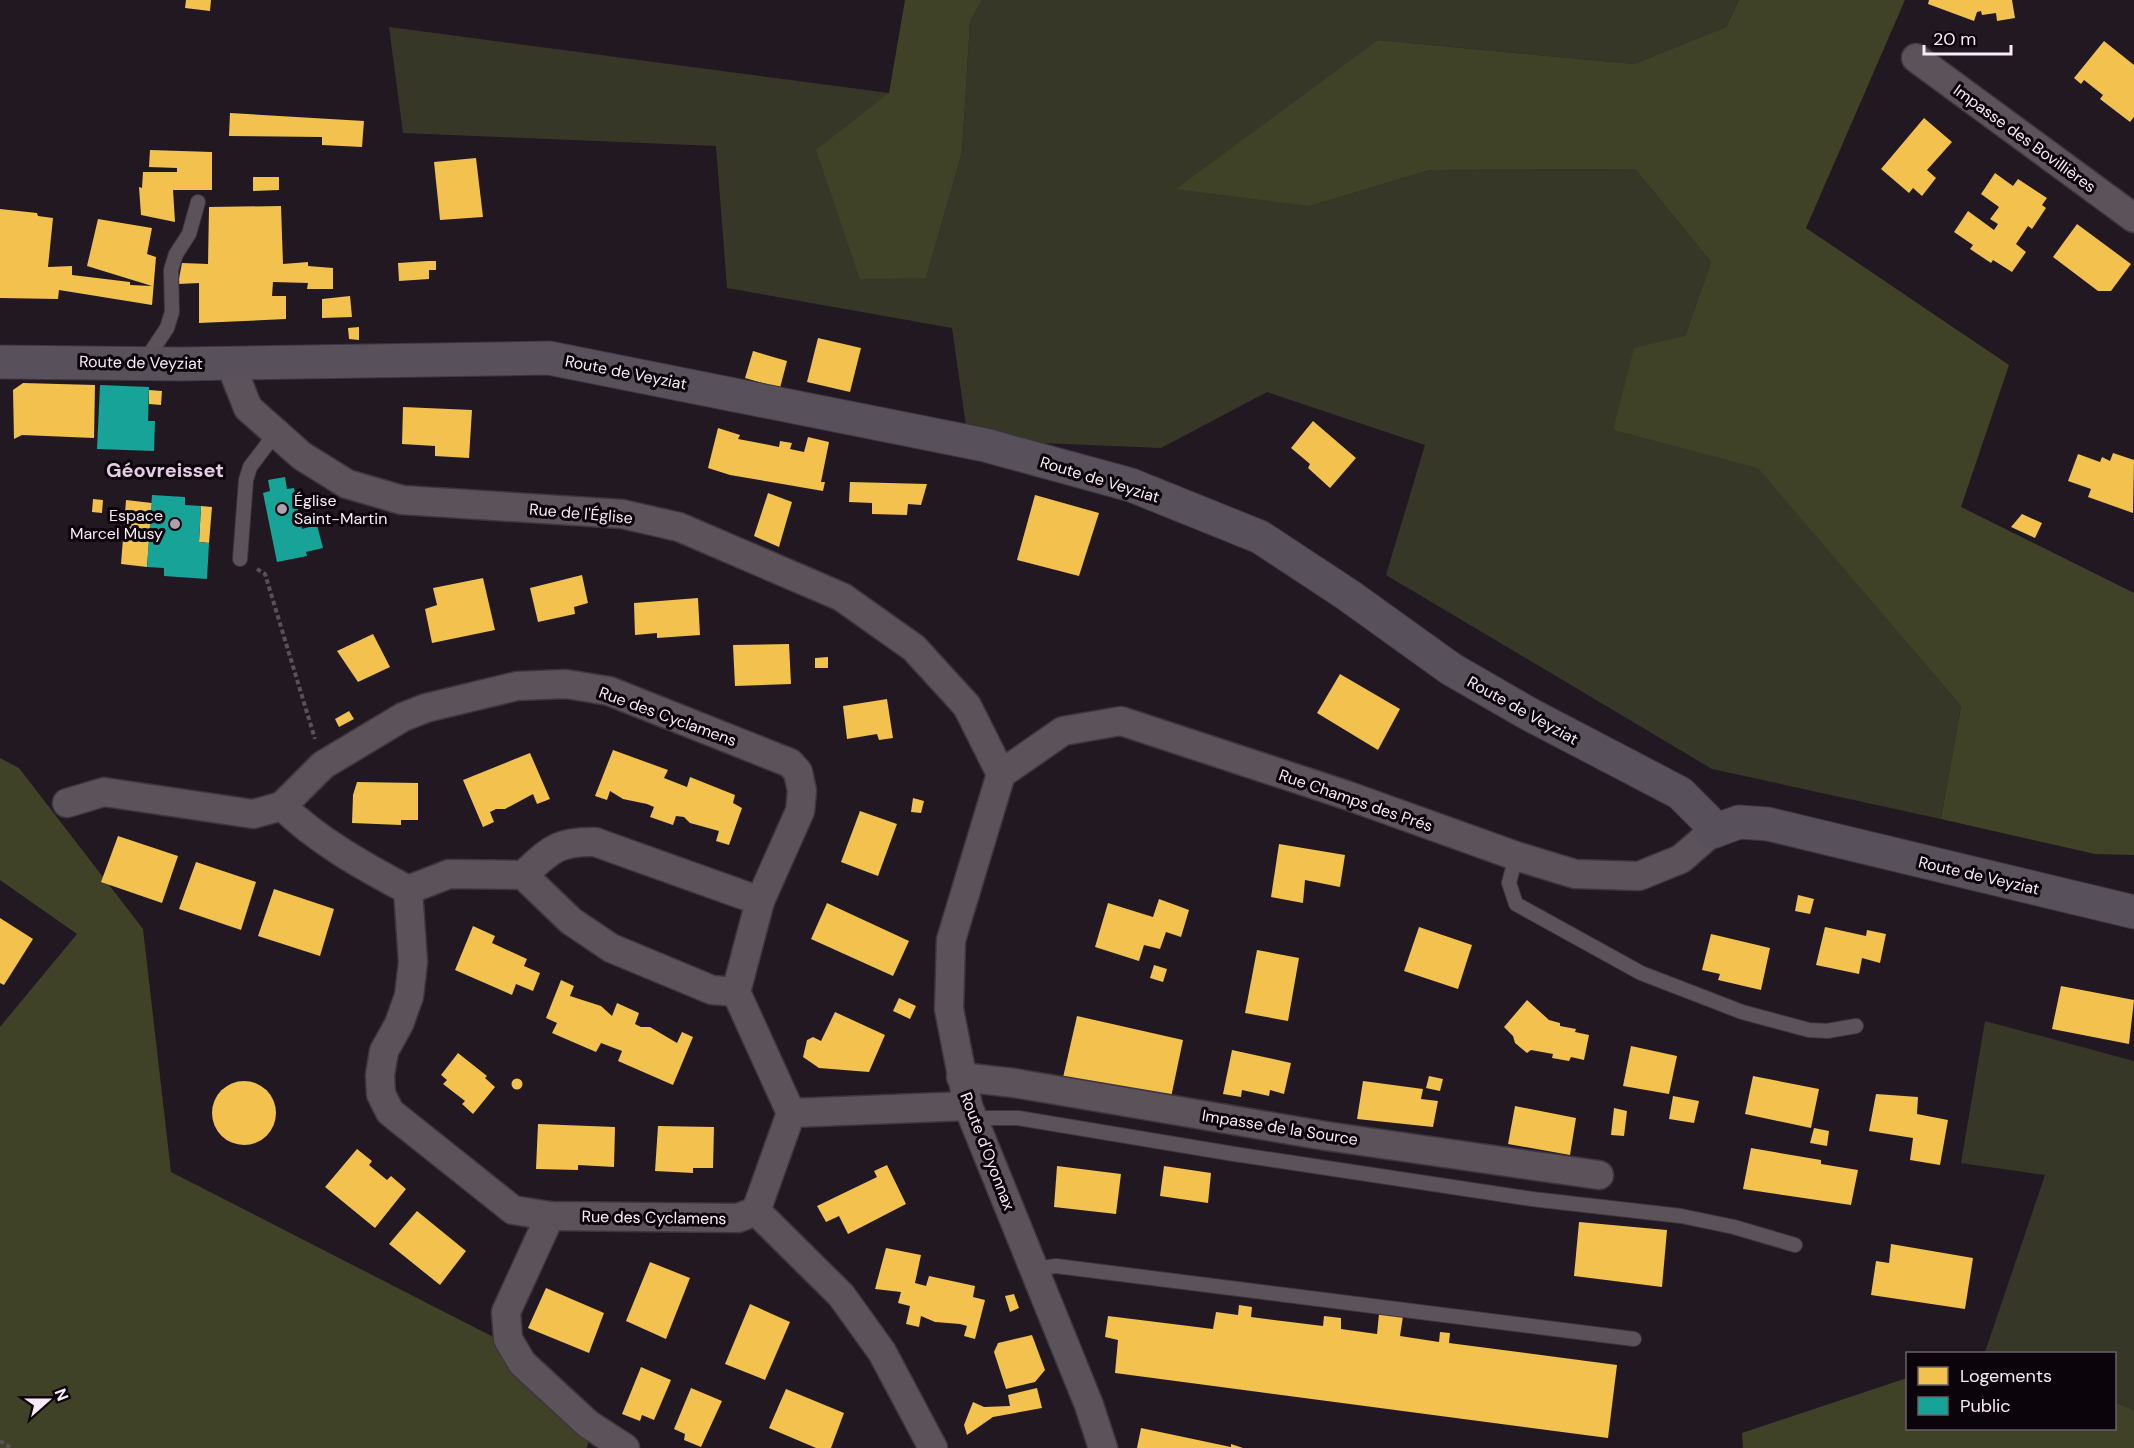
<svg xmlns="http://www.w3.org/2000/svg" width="2134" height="1448" viewBox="0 0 2134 1448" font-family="'DM Sans',sans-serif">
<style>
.green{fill:#363727}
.forest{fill:#3f4226}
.homes{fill:#f2c14e}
.public{fill:#17a398}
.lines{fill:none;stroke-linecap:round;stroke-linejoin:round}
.lane-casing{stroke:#3e363e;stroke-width:16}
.street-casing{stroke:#3e363e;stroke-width:31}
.secondary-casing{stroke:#3e363e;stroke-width:35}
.path{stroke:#585158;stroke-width:4;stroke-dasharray:4.5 3;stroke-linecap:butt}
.lane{stroke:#5c525a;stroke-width:14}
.street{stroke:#5c525a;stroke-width:28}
.secondary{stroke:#58505a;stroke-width:33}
.poi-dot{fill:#aea0ad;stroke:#0b040b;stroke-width:2}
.labels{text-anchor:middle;stroke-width:6;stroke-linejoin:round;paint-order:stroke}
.street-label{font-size:16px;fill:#f9eaf8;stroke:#0b040b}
.poi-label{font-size:16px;fill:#f9eaf8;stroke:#0b040b;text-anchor:start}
.quarter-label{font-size:20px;font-weight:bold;fill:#e7cce6;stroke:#0b040b}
</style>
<rect width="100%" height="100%" fill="#221822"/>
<!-- green -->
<g class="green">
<path d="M982,0H1739L1726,27L1634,64L1378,40L1310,206L1430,170L1635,169L1711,262L1685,336L1613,430L1758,467L1961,706L1941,819L1712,769L1386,575L1425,445L1267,392L1161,448L968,440L952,328L727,288L716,146L403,133L389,27L889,93L860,278H926L962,153L970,22Z"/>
<path d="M1985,1021L2134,1061V1410L2115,1402L2114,1354L1985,1352L2045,1175L1961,1163Z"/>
</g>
<!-- forest -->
<g class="forest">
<path d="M905,0H982L970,22L962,153L926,278L860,279L816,150L889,93Z"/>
<path d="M1739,0H1905L1806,228L2009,365L1961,507L2134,593V855L2095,854L1941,819L1961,706L1758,468L1613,430L1634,348L1685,336L1711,262L1635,169L1430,170L1310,206L1176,189L1378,40L1634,64L1726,27Z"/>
<path d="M0,758L19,768L143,929L171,1172L505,1343L595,1411L587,1448H0V1027L77,934L0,880Z"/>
<path d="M1907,1378L1908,1428H2114L2115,1402L2134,1410V1448H1743L1742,1433Z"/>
</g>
<!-- homes -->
<g class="homes">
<path d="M186,0H211L210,11L185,8Z"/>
<path d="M1929,0H2012L2015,18L1997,21L1996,13L1982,15L1981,11L1977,12L1974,21L1928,4Z"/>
<path d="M2104,41L2134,65V117L2130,122L2100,99L2103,95L2084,80L2081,84L2074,78Z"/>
<path d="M230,113L364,121L362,147L322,145V137L229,136Z"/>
<path d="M1924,118L1952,142L1927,170L1936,178L1922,196L1913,188L1909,193L1881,169Z"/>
<path d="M150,150L212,152V190H173L175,222L141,215L139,187L142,188L143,172H177V168L149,167Z"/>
<path d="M476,158L483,217L440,220L434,162Z"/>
<path d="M1995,173L2013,186L2018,179L2047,198L2042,205L2046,208L2032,229L2028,226L2016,244L2026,252L2012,272L1993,260L1991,263L1970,249L1973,245L1954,232L1968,211L1994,230L1998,224L1990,219L1999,207L1981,194Z"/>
<path d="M253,177H279V190L253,191Z"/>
<path d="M281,206L283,264L308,262V266L333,268V289H307L308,283L273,282L272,296H286V319L199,323V283L178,284L182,263L208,264L209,207Z"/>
<path d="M0,209L37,213L38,216L53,218L48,267L72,266V275L130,282V285L152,286L87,266L98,219L152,228L147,254L156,257L152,305L59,290L58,299L0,298Z"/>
<path d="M2077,224L2131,264L2111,291H2098L2053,257Z"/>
<path d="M428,261H436V270H429V279L399,281L398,263Z"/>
<path d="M350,296L352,317L322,318V299Z"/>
<path d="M359,327V340L349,339L348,328Z"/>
<path d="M818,338L861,348L850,392L807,382Z"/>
<path d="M753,351L787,361L780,388L745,378Z"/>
<path d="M23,383L95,385L94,438L22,435L14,439L13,390Z"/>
<path d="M149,390L162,391L161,405L149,404Z"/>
<path d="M403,407L472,410L469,458L435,456V446L402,444Z"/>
<path d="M1313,421L1356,458L1330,488L1308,468L1310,464L1291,448Z"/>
<path d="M718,428L740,435L738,439L754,442L779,447L780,441L792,443L790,449L804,452L808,437L829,442L821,482H825L823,491L730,475L708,468Z"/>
<path d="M2113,453L2134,460L2133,513L2088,497L2091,489L2068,481L2078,454L2100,462L2102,457L2110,461Z"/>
<path d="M850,482L927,484L921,505L908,504L907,515L872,514V503L849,502Z"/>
<path d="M768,493L792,502L779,547L754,536Z"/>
<path d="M1035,495L1099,513L1079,576L1017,560Z"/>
<path d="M93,499L103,500L102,513L92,512Z"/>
<path d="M126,500L152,503L147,567L121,564Z"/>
<path d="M201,506L212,507L209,543L199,542Z"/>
<path d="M2022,514L2042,523L2035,538L2011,527Z"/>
<path d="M582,575L588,603L574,607L575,614L538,622L530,588Z"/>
<path d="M483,578L495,630L432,643L425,609L437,605L433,588Z"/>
<path d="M698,598L700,635L657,638V633L635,635L634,603Z"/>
<path d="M373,634L390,667L358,682L337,651Z"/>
<path d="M789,644L791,684L735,686L733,645Z"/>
<path d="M828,657V668H815V658Z"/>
<path d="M1340,674L1400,709L1378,750L1317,713Z"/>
<path d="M887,699L893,738L879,740L877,734L847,739L843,706Z"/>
<path d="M349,711L354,719L339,727L335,719Z"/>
<path d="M613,750L668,770L664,778L687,787L690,777L735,795L733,803L742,808L729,845L716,841L719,831L690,823L684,817L676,816L673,825L650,817L654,807L647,804L623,799L610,791L607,800L595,796Z"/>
<path d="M530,753L550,799L537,804L533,794L505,809H496L490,812L494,822L483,827L463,780Z"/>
<path d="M357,782L418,783V820H401V825L352,823L353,795Z"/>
<path d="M913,798L924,801L921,813L911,812Z"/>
<path d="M860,811L897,824L878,876L841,862Z"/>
<path d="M118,836L178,856L162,903L101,882Z"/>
<path d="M1279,844L1345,855L1340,887L1305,880L1303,903L1271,897Z"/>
<path d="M196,862L256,882L241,930L179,909Z"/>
<path d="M274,889L334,909L320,956L258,936Z"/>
<path d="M1798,895L1814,899L1810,914L1795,911Z"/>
<path d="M1159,899L1189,910L1181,937L1166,932L1160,949L1144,945L1139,961L1095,947L1108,903L1153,917Z"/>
<path d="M827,903L909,941L893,976L811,939Z"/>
<path d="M0,918L33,939L4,985L0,983Z"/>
<path d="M473,926L495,936L492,943L527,959L524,966L540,973L533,991L516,984L512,995L455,970Z"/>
<path d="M1419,927L1472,945L1458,989L1404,971Z"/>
<path d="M1825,927L1866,936L1867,930L1886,934L1880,963L1862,958L1859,974L1816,965Z"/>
<path d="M1711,934L1770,948L1761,990L1718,980L1720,974L1702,970Z"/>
<path d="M1257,950L1299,958L1288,1021L1245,1013Z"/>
<path d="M1154,965L1167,969L1163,982L1150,978Z"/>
<path d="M561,980L574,986L570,996L601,1006L612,1016L617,1003L639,1013L635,1024L641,1027H650L677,1043L682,1032L693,1037L673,1085L618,1061L622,1051L601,1043L596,1052L552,1033L557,1023L546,1018Z"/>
<path d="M2061,986L2134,1000L2129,1044L2052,1029Z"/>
<path d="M899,998L916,1006L910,1019L893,1011Z"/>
<path d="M1527,1000L1549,1020L1560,1023V1026L1576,1029L1575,1032L1589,1035L1584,1060L1571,1057L1569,1061L1552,1058L1553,1054L1531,1050L1527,1053L1515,1043L1513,1036L1504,1027Z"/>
<path d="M835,1012L885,1035L869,1072L819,1068L803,1057L807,1040L813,1037L821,1041Z"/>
<path d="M1077,1016L1183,1040L1169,1107L1062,1082Z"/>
<path d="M1631,1046L1677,1056L1669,1094L1623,1086Z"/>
<path d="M1232,1050L1291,1063L1284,1094L1270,1090L1269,1096L1242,1090L1241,1097L1223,1094Z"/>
<path d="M458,1053L487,1076L485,1078L495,1087L473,1114L462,1104L465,1101L443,1084L447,1080L441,1075Z"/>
<path d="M1429,1076L1443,1079L1440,1091L1426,1088Z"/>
<path d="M1753,1076L1819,1089L1811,1128L1745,1114Z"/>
<circle cx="517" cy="1084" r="5.5"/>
<path d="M1363,1081L1423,1089L1421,1099L1438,1101L1433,1127L1357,1119Z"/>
<circle cx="244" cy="1113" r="32"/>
<path d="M1876,1094L1918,1097L1917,1114L1948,1120L1940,1165L1910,1160L1913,1138L1869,1131Z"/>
<path d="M1673,1096L1699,1101L1694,1123L1669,1119Z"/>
<path d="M1515,1106L1576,1118L1570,1155L1508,1144Z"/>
<path d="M1614,1108L1627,1111L1624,1136L1611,1135Z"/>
<path d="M538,1124L615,1127L614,1167L578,1165V1170L536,1169Z"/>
<path d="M658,1126L714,1127L713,1168H693V1173L655,1171Z"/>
<path d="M1814,1128L1829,1131L1827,1146L1810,1143Z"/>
<path d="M1751,1148L1821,1160V1164L1858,1170L1851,1205L1743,1189Z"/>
<path d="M357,1149L372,1161L369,1165L387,1180L391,1176L406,1189L375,1228L325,1187Z"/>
<path d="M887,1165L906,1204L848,1234L839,1216L826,1222L817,1206L877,1177L874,1171Z"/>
<path d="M1057,1166L1121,1174L1116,1214L1054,1207Z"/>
<path d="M1164,1166L1211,1173L1208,1203L1160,1196Z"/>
<path d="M417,1211L466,1251L440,1285L389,1244Z"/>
<path d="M1579,1222L1667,1230L1662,1287L1574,1276Z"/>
<path d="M1891,1244L1973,1258L1965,1309L1871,1295L1876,1261L1889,1263Z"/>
<path d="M886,1248L921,1255L915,1283L926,1286L929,1276L975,1286L973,1297L985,1300L975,1339L964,1336L967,1326L960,1324L935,1322L921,1316L919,1327L906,1324L910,1306L898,1303L901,1292L875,1289Z"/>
<path d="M650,1262L690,1278L666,1339L626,1321Z"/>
<path d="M546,1288L604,1313L589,1353L528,1328Z"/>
<path d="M1014,1294L1019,1308L1010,1312L1005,1296Z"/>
<path d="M750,1304L790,1322L765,1380L725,1364Z"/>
<path d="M1239,1305L1252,1307L1251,1317L1323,1326L1324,1316L1341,1318V1329L1377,1334L1379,1314L1403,1316L1400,1336L1439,1342L1440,1332L1450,1333L1449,1343L1617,1365L1608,1438L1115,1373L1118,1340L1105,1337L1108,1316L1213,1329L1216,1312L1238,1315Z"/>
<path d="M1032,1335L1045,1370L1035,1382L1006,1389L994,1352L998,1343Z"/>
<path d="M641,1367L671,1380L654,1420L642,1415L640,1421L622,1414Z"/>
<path d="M691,1388L722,1401L701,1447L684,1440L685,1434L674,1429Z"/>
<path d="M1037,1388L1042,1408L993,1417L967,1435L964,1425L973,1402L984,1407L1010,1406L1008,1395Z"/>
<path d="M786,1389L844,1413L831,1448H816L769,1428Z"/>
<path d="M1141,1428L1231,1447V1444L1243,1448H1137Z"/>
</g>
<!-- public -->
<g class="public">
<path d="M100,385L149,387L148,421H155L154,451L97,449Z"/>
<path d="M285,477L287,489L294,488L302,529L317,525L323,548L306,552L307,556L277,562L263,493L270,491L268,480Z"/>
<path d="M152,495L185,497V505L201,506L199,542L209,543L207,579L164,576V568L147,567Z"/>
</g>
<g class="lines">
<!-- lane casing -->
<g class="lane-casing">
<g id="lane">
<path d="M145,361L167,328L172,312L171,270L176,254L189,234L198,202"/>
<path d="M240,559L246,480L250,467L275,434"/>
<path d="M1516,856L1509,883L1516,904L1641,973L1742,1012L1809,1030L1827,1031L1856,1026"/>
<path d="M973,1118H1018L1234,1154L1532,1199L1681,1216L1734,1227L1795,1245"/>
<path d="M1034,1269L1056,1266L1634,1339"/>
</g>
</g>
<!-- street casing -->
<g class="street-casing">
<g id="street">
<path d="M1916,58L2134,218"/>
<path d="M230,363L248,408L302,456L347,484L402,500L622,514L679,527L842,597L914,648L967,706L1001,774"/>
<path d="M1001,774L1063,731L1121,721L1346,795L1516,856L1575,874L1639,876L1681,859L1712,832"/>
<path d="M1001,774L951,940L949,1009L968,1106L1089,1405L1103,1448"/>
<path d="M67,803L104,792L253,814L282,806"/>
<path d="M523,875C550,851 556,841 595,842L760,901"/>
<path d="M408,890L413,962L409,996L399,1024L384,1051L380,1075L381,1094L390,1112L513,1210L550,1216L738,1218L756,1211L791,1113L736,992L712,990L611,948L571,921L523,875L449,874L408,890C363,866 318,841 282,806L323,765L403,717L426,708L517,686L566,684L609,691L790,763L798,772L802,791L800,811L760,901L736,992"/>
<path d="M961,1077L1014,1083L1326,1136L1599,1175"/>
<path d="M791,1113L968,1106"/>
<path d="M756,1211L841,1295L882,1352L933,1448"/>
<path d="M550,1216L506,1312L508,1339L522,1363L588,1424L625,1448"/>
</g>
</g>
<!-- secondary casing -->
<g class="secondary-casing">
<path id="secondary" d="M0,362L181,364L549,358L985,445L1131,485L1260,537L1348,595L1451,669L1529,714L1680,793L1707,820L1712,832L1739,822L1768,824L2134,912"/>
</g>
<!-- path -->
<g class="path">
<path d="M257,569L265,574L315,739"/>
<path d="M0,1441L11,1448"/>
</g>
<!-- lane -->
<use href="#lane" class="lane"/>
<!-- street -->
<use href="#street" class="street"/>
<!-- secondary -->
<use href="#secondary" class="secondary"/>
</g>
<!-- markers -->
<g class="poi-dot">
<circle cx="282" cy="509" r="6"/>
<circle cx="175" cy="524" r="6"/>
</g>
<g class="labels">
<!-- street labels -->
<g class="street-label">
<text transform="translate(2025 138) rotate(36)" y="6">Impasse des Bovillières</text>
<text transform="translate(141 362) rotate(1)" y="6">Route de Veyziat</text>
<text transform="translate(626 372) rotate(11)" y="6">Route de Veyziat</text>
<text transform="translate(1100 479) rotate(17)" y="6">Route de Veyziat</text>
<text transform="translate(581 513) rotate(5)" y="6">Rue de l'Église</text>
<text transform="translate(1523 710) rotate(29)" y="6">Route de Veyziat</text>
<text transform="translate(668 716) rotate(20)" y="6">Rue des Cyclamens</text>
<text transform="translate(1356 800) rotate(19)" y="6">Rue Champs des Prés</text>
<text transform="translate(1979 875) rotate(13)" y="6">Route de Veyziat</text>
<text transform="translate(1280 1127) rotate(9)" y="6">Impasse de la Source</text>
<text transform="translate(988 1151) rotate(69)" y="6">Route d'Oyonnax</text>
<text transform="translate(654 1217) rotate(1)" y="6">Rue des Cyclamens</text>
</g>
<!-- poi labels -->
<g class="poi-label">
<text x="294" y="506">Église<tspan x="294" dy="18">Saint-Martin</tspan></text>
<text x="163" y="521" text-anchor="end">Espace<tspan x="163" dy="18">Marcel Musy</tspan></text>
</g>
<!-- quarter labels -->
<g class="quarter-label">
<text x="165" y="477">Géovreisset</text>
</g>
</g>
<!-- legend -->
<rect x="1906" y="1352" width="210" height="78" fill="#0b040b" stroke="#6a606a" stroke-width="1.5"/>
<rect x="1918" y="1367" width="30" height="18" fill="#f2c14e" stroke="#6a606a" stroke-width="1.5"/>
<text x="1960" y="1382" font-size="18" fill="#f9eaf8">Logements</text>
<rect x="1918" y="1397" width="30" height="18" fill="#17a398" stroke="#6a606a" stroke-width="1.5"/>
<text x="1960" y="1412" font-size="18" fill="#f9eaf8">Public</text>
<!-- north arrow -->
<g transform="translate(48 1400) rotate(69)" stroke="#0b040b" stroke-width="4.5" paint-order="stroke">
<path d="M0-4.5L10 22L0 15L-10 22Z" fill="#f9eaf8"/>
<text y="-9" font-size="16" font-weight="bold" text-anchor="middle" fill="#f9eaf8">N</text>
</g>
<!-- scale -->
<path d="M1924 45v9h87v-9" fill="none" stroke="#f9eaf8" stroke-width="3"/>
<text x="1933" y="45" font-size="18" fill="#f9eaf8" stroke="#0b040b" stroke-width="4.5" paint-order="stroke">20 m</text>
</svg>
